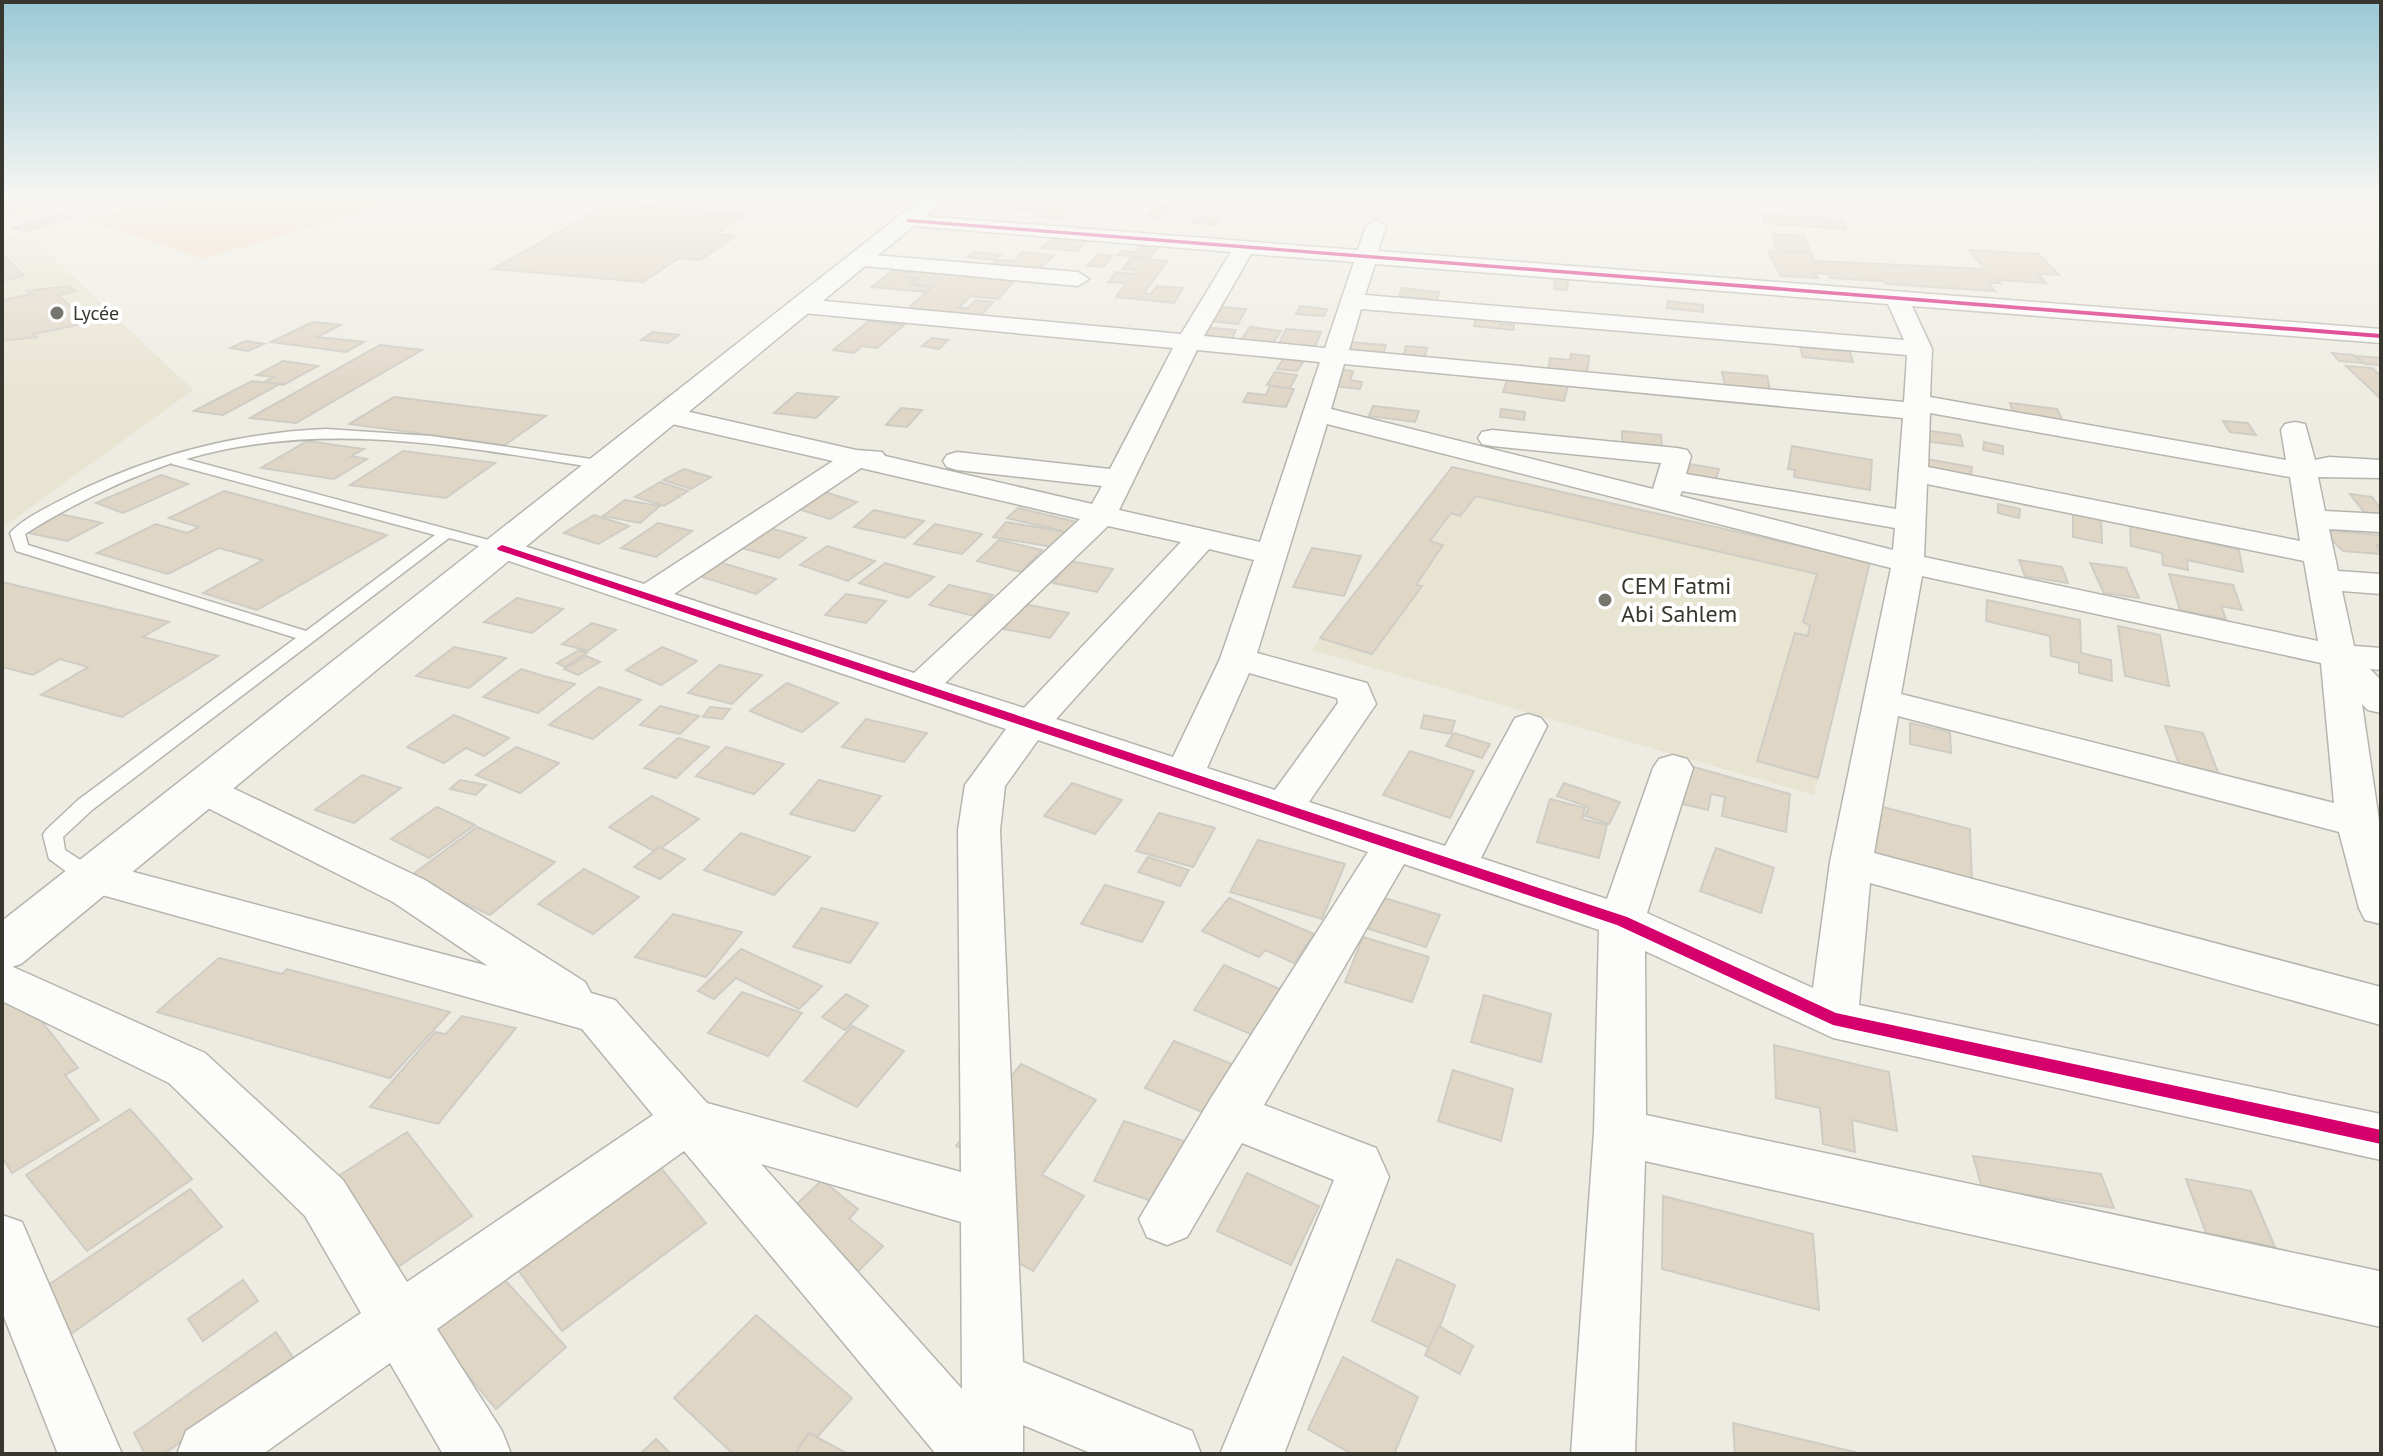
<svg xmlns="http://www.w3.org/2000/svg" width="2383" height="1456" viewBox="0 0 2383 1456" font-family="'PT Sans',sans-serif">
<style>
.built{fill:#e8e4d2}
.green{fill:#f4d8c3}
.building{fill:#e0d6c6;stroke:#cfccc5;stroke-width:2}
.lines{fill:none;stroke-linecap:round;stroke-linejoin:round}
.lane-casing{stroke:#b6b5ad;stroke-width:3}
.street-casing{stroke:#b6b5ad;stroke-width:3}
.primary-casing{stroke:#b6b5ad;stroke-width:3}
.lane{fill:#fcfcfb;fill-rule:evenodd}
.street{fill:#fcfcfb;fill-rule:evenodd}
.primary{fill:#fcfcfb;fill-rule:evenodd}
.cycleway-casing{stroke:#fff;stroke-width:5}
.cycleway{fill:#d6006c;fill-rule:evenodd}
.poi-dot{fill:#77766e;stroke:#fff;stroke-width:3}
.labels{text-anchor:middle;stroke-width:8;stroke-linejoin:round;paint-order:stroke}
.far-poi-label{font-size:20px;fill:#37362f;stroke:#fff;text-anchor:start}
.poi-label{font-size:24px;fill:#37362f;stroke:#fff;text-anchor:start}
</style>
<rect width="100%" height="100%" fill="#eeece2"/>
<!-- built -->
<g class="built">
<path d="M2,195H101L2,220Z"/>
<path d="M26,232L193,390L2,528V237Z"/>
<path d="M1452,467L1870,562L1814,795L1311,650Z"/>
</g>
<!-- green -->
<path class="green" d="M181,195H419L203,259L86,220Z"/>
<!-- building -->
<g class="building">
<path d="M33,195H60L2,213V206L16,202L10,201Z"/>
<path d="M1026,195H1030L1077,199L1059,218L1038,216L1042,212L1011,209Z"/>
<path d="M610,203L746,214L716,234L736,236L700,260L679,258L643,282L493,269Z"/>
<path d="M1156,205L1173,206L1163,217L1147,216Z"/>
<path d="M1762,214L1842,220L1846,229L1764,223Z"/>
<path d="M58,215L70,218L25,231L13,228Z"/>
<path d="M1195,217L1220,219L1215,225L1191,223Z"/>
<path d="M1772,234L1805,236L1810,253L1777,250Z"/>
<path d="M1054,237L1087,240L1077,251L1042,248Z"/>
<path d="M1142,244L1160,246L1149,258L1117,255L1121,251L1135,252Z"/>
<path d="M1969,250L2039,254L2059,275L2038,274L2046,283L1997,280L2000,283H1988L1995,291L1886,284L1884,281L1830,278L1828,274L1815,273L1818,278L1781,276L1768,251L1811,253L1815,261L1985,269Z"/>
<path d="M974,252L1001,255L995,260L968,257Z"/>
<path d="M1022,252L1054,255L1037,271L989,268L997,260L1014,261Z"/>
<path d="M1098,254L1113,256L1103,267L1087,266Z"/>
<path d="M4,255L24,276L2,281Z"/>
<path d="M1131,258L1167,261L1144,293L1151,294L1157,286L1183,288L1174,303L1116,297L1126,283L1108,282L1116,272L1134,274L1137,270L1122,269Z"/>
<path d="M893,270L911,272L904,278L917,279L910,285L931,287L926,292L872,287Z"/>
<path d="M913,271L1016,279L998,299L970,296L959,308H968L976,300L993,302L979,317L905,311L933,286L913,284L919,278L906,277Z"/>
<path d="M1555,278L1568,279L1567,290L1554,289Z"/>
<path d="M68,286L75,291L58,295L77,312L89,310L98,317L88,323L33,334L37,337L2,341V300L32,294L27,291Z"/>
<path d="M1402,288L1439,292L1437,300L1399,296Z"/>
<path d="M1668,301L1703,305V312L1667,308Z"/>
<path d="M1207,306L1246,309L1238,324L1198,320Z"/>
<path d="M1300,306L1327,309L1324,316L1296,314Z"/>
<path d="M1476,317L1501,320L1500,324L1514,325V330L1474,326Z"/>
<path d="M869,321L904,325L877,348L862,346L854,353L833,350Z"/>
<path d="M313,322L341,325L317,337L364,342L346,352L271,342Z"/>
<path d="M1201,327L1236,330L1230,342L1194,338Z"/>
<path d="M1250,327L1281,331L1272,344L1241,340Z"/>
<path d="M1286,329L1321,332L1314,349L1278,346Z"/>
<path d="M653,332L679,335L668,343L641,340Z"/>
<path d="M932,338L948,340L939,349L922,346Z"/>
<path d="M246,341L264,344L248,351L230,348Z"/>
<path d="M1348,342L1386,345L1383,354L1345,350Z"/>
<path d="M380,345L422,350L296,423L250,418Z"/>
<path d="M1406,346L1427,348L1424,359L1403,357Z"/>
<path d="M1800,347L1850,352L1853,362L1803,357Z"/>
<path d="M2332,353L2354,355L2362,363L2339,361Z"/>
<path d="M1571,354L1589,356L1587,374L1548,370L1550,358L1570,360Z"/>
<path d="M1286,355L1306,358L1297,371L1277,369Z"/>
<path d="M2356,356L2381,358V365L2365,364Z"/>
<path d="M283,361L318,366L283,385L264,382L274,377L257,375Z"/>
<path d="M2346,366L2372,368L2381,376V399Z"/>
<path d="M1337,369L1353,371L1350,380L1362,382L1360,389L1330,386Z"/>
<path d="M1275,372L1297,375L1290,388L1267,385Z"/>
<path d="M1722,372L1767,376L1770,390L1725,386Z"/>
<path d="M1509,375L1568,385L1564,401L1503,392Z"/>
<path d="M252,381L280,384L223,415L194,411Z"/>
<path d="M1270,386L1294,389L1286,407L1243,402L1248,393L1266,395Z"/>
<path d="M797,393L838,397L816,418L774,413Z"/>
<path d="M394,397L546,416L505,445L349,424Z"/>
<path d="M2010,403L2057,409L2063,421L2014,415Z"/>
<path d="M1373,406L1419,411L1415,422L1369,416Z"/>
<path d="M901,408L922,410L907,427L886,425Z"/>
<path d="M1501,409L1525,412L1524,420L1500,417Z"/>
<path d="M2223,421L2248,423L2256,435L2230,432Z"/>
<path d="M1915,429L1960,435L1963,446L1917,440Z"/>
<path d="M1622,431L1661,435L1662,446L1622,442Z"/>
<path d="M307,441L364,449L351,456L367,459L334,479L261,468Z"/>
<path d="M1984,442L2003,446V454L1983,450Z"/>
<path d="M1792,446L1872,460L1870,490L1794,477L1795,470L1788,469Z"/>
<path d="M403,451L495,463L446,498L350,485Z"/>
<path d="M1916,457L1972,467L1971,478L1915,467Z"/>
<path d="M1678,462L1719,469L1715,481L1674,473Z"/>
<path d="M1452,467L1870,562L1818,778L1757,761L1795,633L1808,636L1810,625L1803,622L1817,574L1476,496L1460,516L1451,513L1430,541L1443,545L1416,585L1422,586L1372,654L1320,638Z"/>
<path d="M684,469L711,477L691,489L663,480Z"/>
<path d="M161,475L188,484L123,513L96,503Z"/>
<path d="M660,482L688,491L664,506L635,497Z"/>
<path d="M224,491L387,535L257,610L203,593L263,560L219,548L168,574L97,553L156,524L187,533L199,527L169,518Z"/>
<path d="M825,492L857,502L830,519L798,509Z"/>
<path d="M2350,494L2372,497L2381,509V515L2365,513Z"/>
<path d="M625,500L660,506L640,523L603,516Z"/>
<path d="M1998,504L2020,509L2019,518L1998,513Z"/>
<path d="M1018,508L1077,522L1066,532L1007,518Z"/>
<path d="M874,510L924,521L905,538L854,527Z"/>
<path d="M60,514L102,523L67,541L24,532Z"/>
<path d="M2073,514L2101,519L2102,543L2073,537Z"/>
<path d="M594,515L629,526L598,544L564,533Z"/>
<path d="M1006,522L1065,532L1053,547L993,537Z"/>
<path d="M658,523L692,531L656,557L621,548Z"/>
<path d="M935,524L982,534L962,554L914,544Z"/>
<path d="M2130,524L2239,550L2243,572L2187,560L2188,570L2163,565L2162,553L2131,546Z"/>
<path d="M770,528L806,538L779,558L742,548Z"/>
<path d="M2322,530L2380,535L2381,546L2377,545L2381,554L2343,551Z"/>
<path d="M999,540L1042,550L1021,572L977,561Z"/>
<path d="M827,546L875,561L848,581L800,565Z"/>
<path d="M1312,548L1361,556L1344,596L1293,587Z"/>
<path d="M2019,560L2062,567L2068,583L2025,576Z"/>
<path d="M1070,561L1113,569L1097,592L1053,583Z"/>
<path d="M719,562L776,579L756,594L699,576Z"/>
<path d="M885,563L934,577L908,598L859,583Z"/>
<path d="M2090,563L2126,568L2139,598L2104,593Z"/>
<path d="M2169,574L2233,585L2242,610L2221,606L2226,619L2180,610Z"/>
<path d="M2,582L169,622L143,637L218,656L122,717L41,695L88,667L60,659L33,675L2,667Z"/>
<path d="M949,585L993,595L974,616L929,605Z"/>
<path d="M846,594L886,601L866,623L825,615Z"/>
<path d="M517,598L563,609L532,633L484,622Z"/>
<path d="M1987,600L2080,620L2081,653L2111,660L2112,681L2079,673V663L2051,656L2050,636L1986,621Z"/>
<path d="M1024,604L1069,613L1050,638L1004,629Z"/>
<path d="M592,623L616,630L588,651L562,644Z"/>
<path d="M2118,626L2160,635L2169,686L2125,676Z"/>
<path d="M454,647L506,658L469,688L416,676Z"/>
<path d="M662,647L697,661L661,685L626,670Z"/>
<path d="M579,650L587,653L565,667L557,663Z"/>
<path d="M586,656L600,662L578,675L564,669Z"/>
<path d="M719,665L762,675L732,704L688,693Z"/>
<path d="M521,669L547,677L575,684L538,713L483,697Z"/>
<path d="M787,683L838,703L802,732L750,711Z"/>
<path d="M599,687L641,700L593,739L549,725Z"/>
<path d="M660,706L699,716L680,734L640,725Z"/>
<path d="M710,707L730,709L722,719L703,717Z"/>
<path d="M454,715L509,738L484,756L466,748L444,763L407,747Z"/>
<path d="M1424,715L1455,721L1451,734L1421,728Z"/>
<path d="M866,719L927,733L904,762L842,747Z"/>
<path d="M1910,723L1950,732L1951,753L1910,744Z"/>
<path d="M2165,726L2203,733L2219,775L2180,767Z"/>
<path d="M1454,733L1490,744L1482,758L1446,746Z"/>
<path d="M678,738L709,747L676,778L644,768Z"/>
<path d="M516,747L559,763L520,793L476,775Z"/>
<path d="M726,747L784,764L754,794L696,776Z"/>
<path d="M1410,751L1474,771L1450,818L1383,795Z"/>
<path d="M1662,758L1790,794L1786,832L1722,816L1725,797L1711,794L1708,810L1653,797Z"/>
<path d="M362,775L401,788L354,823L315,810Z"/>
<path d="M460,780L486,785L476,795L450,789Z"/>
<path d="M819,780L881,796L854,831L790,814Z"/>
<path d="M1072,783L1122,800L1095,834L1044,816Z"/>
<path d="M1564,783L1620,802L1609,824L1585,816L1589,807L1557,796Z"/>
<path d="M652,796L699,819L656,852L609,827Z"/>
<path d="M1550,799L1585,808L1582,819L1607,825L1599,858L1537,842Z"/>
<path d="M1859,801L1970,829L1972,884L1857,855Z"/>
<path d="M437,807L475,825L429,858L391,839Z"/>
<path d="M1159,813L1215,828L1193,867L1136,851Z"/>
<path d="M477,827L555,862L490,915L409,877Z"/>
<path d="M741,833L810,857L774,895L704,870Z"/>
<path d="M1258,840L1345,864L1322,919L1230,892Z"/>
<path d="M659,847L685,859L660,879L634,867Z"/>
<path d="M1716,848L1774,868L1761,913L1700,891Z"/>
<path d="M1148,857L1189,870L1180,886L1138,872Z"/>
<path d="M584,869L639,897L593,934L538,904Z"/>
<path d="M1105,885L1164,902L1142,942L1081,924Z"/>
<path d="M1358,890L1440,915L1426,947L1344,921Z"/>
<path d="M1229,898L1314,934L1294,963L1265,950L1259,957L1202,931Z"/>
<path d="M822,908L878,923L850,963L793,947Z"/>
<path d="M673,914L742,932L706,977L635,957Z"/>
<path d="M1363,937L1429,957L1412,1002L1345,982Z"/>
<path d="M741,949L822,986L799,1009L736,978L714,999L698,991Z"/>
<path d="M219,958L282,974L287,969L450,1012L390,1078L157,1012Z"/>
<path d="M1224,965L1282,990L1253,1035L1194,1010Z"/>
<path d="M16,988L78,1068L65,1075L99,1120L12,1173L2,1157V995Z"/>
<path d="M742,992L802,1013L768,1056L708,1033Z"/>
<path d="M846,994L868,1006L845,1030L822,1017Z"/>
<path d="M1484,995L1551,1014L1541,1062L1471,1042Z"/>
<path d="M462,1016L516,1028L438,1124L370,1107L435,1032L446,1034Z"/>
<path d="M852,1026L904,1051L857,1107L804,1081Z"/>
<path d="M1174,1041L1237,1066L1209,1115L1145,1088Z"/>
<path d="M1774,1045L1889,1072L1897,1131L1852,1120L1855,1152L1823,1144L1820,1108L1776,1098Z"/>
<path d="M1021,1064L1096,1100L1042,1175L1084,1196L1033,1271L974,1238L995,1166L956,1146Z"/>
<path d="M1453,1070L1513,1089L1501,1141L1438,1121Z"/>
<path d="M130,1109L192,1179L87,1251L26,1175Z"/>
<path d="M1124,1121L1190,1143L1163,1205L1094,1181Z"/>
<path d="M407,1132L472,1216L395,1269L332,1180Z"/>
<path d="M1973,1156L2101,1174L2114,1208L1982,1188Z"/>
<path d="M661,1168L706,1223L562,1331L518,1270Z"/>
<path d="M1247,1173L1319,1206L1291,1265L1217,1231Z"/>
<path d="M2186,1179L2251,1191L2275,1247L2206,1233Z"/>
<path d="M822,1180L858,1209L849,1219L883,1246L846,1284L774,1226Z"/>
<path d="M190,1189L222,1227L71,1334L41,1290Z"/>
<path d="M1663,1196L1813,1234L1819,1310L1662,1269Z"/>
<path d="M482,1255L566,1347L496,1409L413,1310Z"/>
<path d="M1397,1259L1455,1285L1432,1349L1372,1321Z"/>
<path d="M243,1280L258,1301L203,1341L188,1319Z"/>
<path d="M756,1315L852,1398L802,1454H733L674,1398Z"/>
<path d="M1439,1326L1473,1346L1460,1374L1425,1355Z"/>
<path d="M276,1332L294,1359L164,1454H145L134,1433Z"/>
<path d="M1343,1357L1418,1397L1394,1454H1352L1308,1429Z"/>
<path d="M1733,1423L1855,1452V1454H1735Z"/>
<path d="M809,1433L848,1454H795Z"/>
<path d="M656,1439L671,1454H640Z"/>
</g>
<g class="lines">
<!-- lane casing -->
<g class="lane-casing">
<path id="lane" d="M326,429L431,436L605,461L612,465L605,469C464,448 327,418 186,459L507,545L509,548L502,552L449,538L92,810L63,837L65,850L99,872L102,877L99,882C82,887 63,868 49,859L43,835L46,830L78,800L296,638L16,551L10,533C23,519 44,509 61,500C144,457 233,433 326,429ZM172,463V464L435,535L306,631L28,545L25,534C71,505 120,481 172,463Z"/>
</g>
<!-- street casing -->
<g class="street-casing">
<g id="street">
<path d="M909,215L1358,250L1366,226L1376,220L1386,226L1378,251L2381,329V343L1912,306L1932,349L1930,397L2286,460L2281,430L2285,424L2295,422L2305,424L2315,460L2329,457L2381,460V478L2318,477L2325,511L2381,514V532L2329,529L2338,571L2381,574V594L2342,591L2354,646L2381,648V670L2370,669L2381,680V713L2368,710L2362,704L2381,834V924L2365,920L2359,908L2339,832L1898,716L1874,853L2381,987V1025L1870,883L1859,1005L2381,1114V1160L1833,1038L1645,951L1646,1115L2379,1271L2381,1327L1645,1161L1635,1454H1571L1594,1132L1599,930L1404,864L1264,1105L1376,1148L1389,1177L1284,1454H1220L1334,1180L1242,1143L1187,1237L1167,1245L1147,1237L1139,1219L1211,1098L1368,852L1038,740L1005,786L1000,830L1023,1362L1192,1431L1201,1454H1093L1023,1425V1454H936L684,1151L437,1329L502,1431L511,1454H443L390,1363L263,1454H177L186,1431L361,1313L305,1216L169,1083L2,1001V962L205,1053L343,1180L407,1282L653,1115L582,1029L77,888L70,877L77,866L92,861L488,966L393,902L188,798L182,789L188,780L202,776L216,780L425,880L585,982L591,993L615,1000L707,1103L961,1172L958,830L965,785L1006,729L491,555L486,548L491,541L502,539L644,584L833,461L659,421L655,415L659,409L668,407L856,450L882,452L885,456L1092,504L1102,486L957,470L947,467L943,461L947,455L957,452L1110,469L1173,348L803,313L795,311L792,306L795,301L803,299L1181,334L1231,252L902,225L899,221ZM1251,254L1354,262L1325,348L1204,336ZM1375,264L1888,304L1904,340L1365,295ZM1361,309L1907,355L1904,402L1349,350ZM1197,350L1320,362L1260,542L1119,510ZM1344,364L1903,418L1896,509L1686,474L1691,456L1687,450L1677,448L1492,430L1482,432L1478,438L1482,444L1492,446L1661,463L1653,489L1331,409ZM1930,413L2290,477L2300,541L1928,467ZM1327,424L1891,568L1830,862L1813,988L1647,913L1693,768L1687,759L1673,755L1659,759L1653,768L1607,899L1481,858L1547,726L1541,718L1528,714L1515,718L1445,846L1309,802L1376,704L1367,683L1257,653ZM861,468L1080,519L914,673L674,594ZM1927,484L2304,561L2318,641L1924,557ZM1682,491L1895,528L1893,550L1680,496ZM1108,526L1181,542L1024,708L945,683ZM1209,549L1254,560L1220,659L1173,757L1056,719ZM1922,576L2321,663L2334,803L1901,694ZM1249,673L1337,698L1338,703L1275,790L1207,768ZM761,1164L961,1222L962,1389Z"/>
<path d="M861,254L1078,272L1089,279L1078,286L853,265L850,260Z"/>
<path d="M2,1215L22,1222L122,1454H58L2,1312Z"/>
</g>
</g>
<!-- primary casing -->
<g class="primary-casing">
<path id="primary" d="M926,195H951L21,964L2,970V921Z"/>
</g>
<!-- lane -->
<use href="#lane" class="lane"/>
<!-- street -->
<use href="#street" class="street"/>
<!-- primary -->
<use href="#primary" class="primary"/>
<!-- cycleway casing -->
<g class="cycleway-casing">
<g id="cycleway">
<path d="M909,219L2381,334V338L907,222L906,221Z"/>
<path d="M502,545L1627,917L1836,1013L2381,1130V1144L1833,1025L1617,925L498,550L497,548Z"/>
</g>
</g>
<!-- cycleway -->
<use href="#cycleway" class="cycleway"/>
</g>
<!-- sky -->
<linearGradient id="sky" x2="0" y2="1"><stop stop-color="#99c8d6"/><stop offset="0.49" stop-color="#f7f6f2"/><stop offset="1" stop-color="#f7f6f2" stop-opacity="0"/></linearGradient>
<rect width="2383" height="399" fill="url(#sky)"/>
<!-- markers -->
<g class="poi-dot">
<circle cx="57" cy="313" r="8"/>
<circle cx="1605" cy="600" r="8"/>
</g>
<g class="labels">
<!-- far-poi labels -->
<g class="far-poi-label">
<text x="73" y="320">Lycée</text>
</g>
<!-- poi labels -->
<g class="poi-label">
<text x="1621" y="594">CEM Fatmi<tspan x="1621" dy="28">Abi Sahlem</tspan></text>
</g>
</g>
<!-- border -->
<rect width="2383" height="1456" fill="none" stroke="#37362f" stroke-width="8"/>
</svg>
